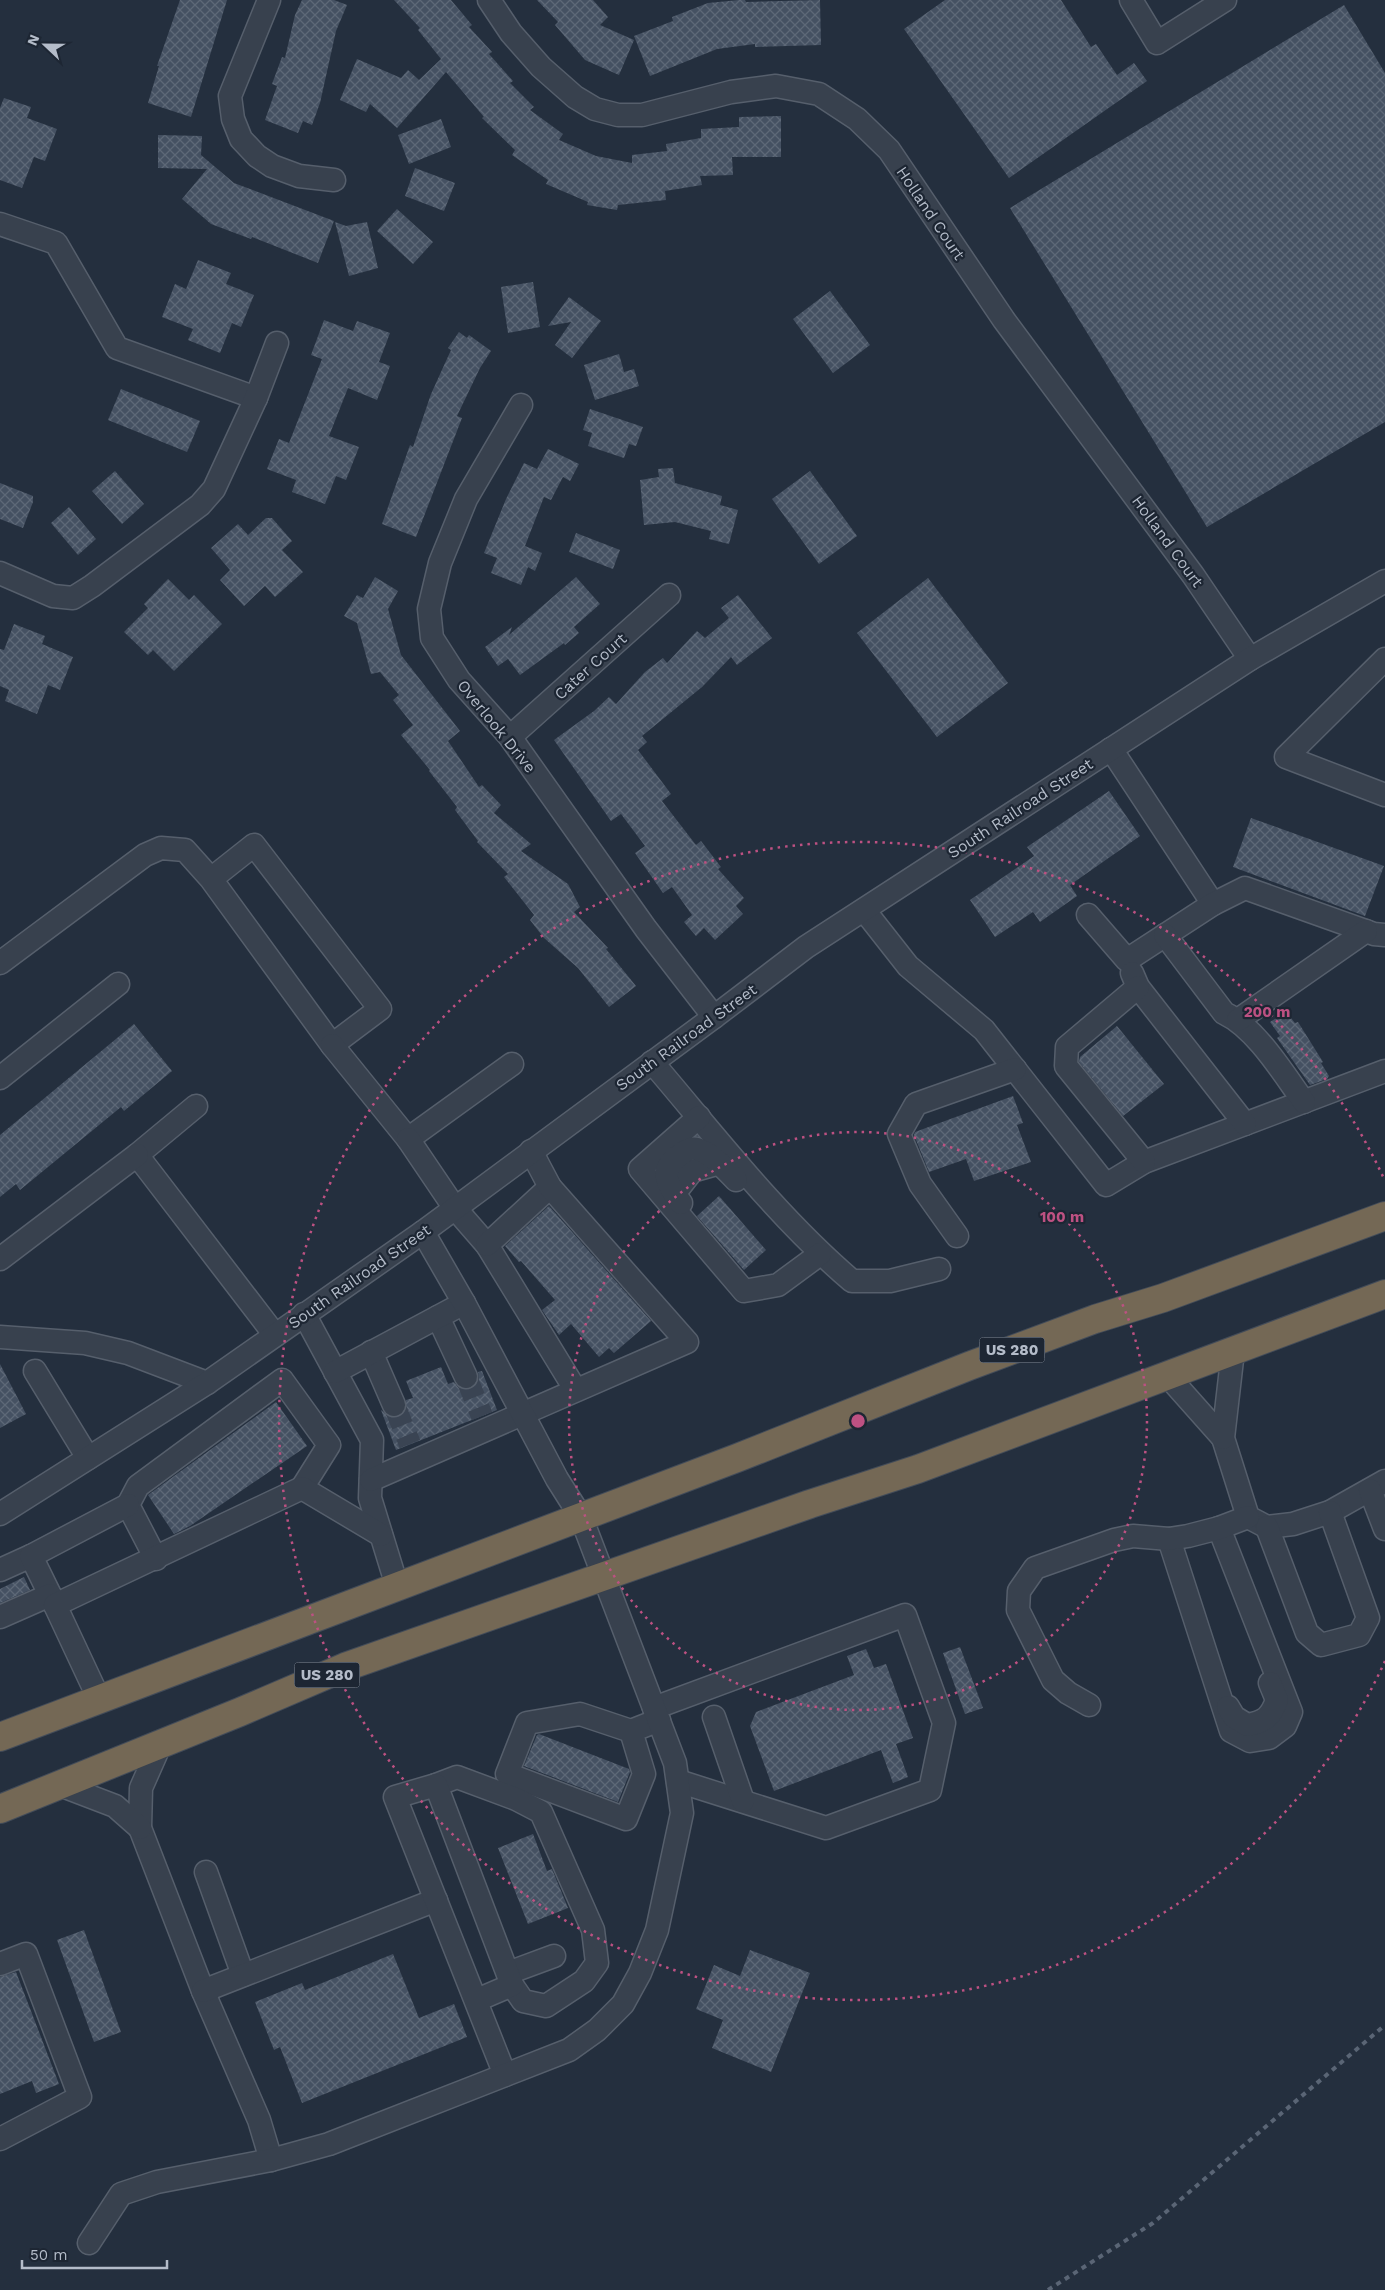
<svg xmlns="http://www.w3.org/2000/svg" width="1385" height="2290" viewBox="0 0 1385 2290" font-family="'Work Sans',sans-serif">
<style>
.building{fill:url(#building-cross-hatch)}
.lines{fill:none;stroke-linecap:round;stroke-linejoin:round}
.minor-tunnel{stroke:#3a4453;stroke-width:22;stroke-dasharray:22 11;stroke-linecap:butt}
.minor-casing{stroke:#565f6c;stroke-width:25}
.highway-casing{stroke:#434c59;stroke-width:30}
.minor{stroke:#38414e;stroke-width:22}
.highway{stroke:#746855;stroke-width:28}
.rail{stroke:#5a6575;stroke-width:4;stroke-dasharray:5 5;stroke-linecap:butt}
.ring{fill:none;stroke:#bd5182;stroke-width:2.5;stroke-dasharray:2.5 5}
.labels{text-anchor:middle;stroke-width:4.5;stroke-linejoin:round;paint-order:stroke}
.shield{fill:#1d2633;stroke:#878f9c;stroke-width:1}
.shield-label{font-size:15px;font-weight:bold;fill:#b4bcc9}
.street-label{font-size:16px;fill:#b4bcc9;stroke:#1d2633}
.centre{fill:#bd5182;stroke:#1d2633;stroke-width:2.5}
.ring-label{font-size:15px;text-anchor:middle;font-weight:bold;fill:#bd5182;stroke:#1d2633;stroke-width:4.5;stroke-linejoin:round;paint-order:stroke}
</style>
<defs>
<pattern id="building-cross-hatch" width="8" height="8" patternUnits="userSpaceOnUse" patternTransform="scale(1.25)"><rect width="8" height="8" fill="#455162"/><path d="M0 0l8 8M0 8l8-8" fill="none" stroke="#5d6877"/></pattern>
</defs>
<rect width="100%" height="100%" fill="#242f3e"/>
<!-- building -->
<g class="building">
<path d="M180,0H227L191,117L148,103L159,66H157Z"/>
<path d="M302,0H334L347,5L336,31L320,103L312,125L303,121L298,133L265,120L277,86L272,84L282,57L285,58L295,15Z"/>
<path d="M394,0H451L472,25L469,27L492,52L489,54L513,81L510,83L534,107L530,110L563,134L559,140L596,156L632,163V155L667,151L666,144L701,138V129L739,127V117L781,116V157H732L733,175L700,176L702,185L665,191L666,200L618,205L617,210L587,205L588,202L546,184L548,180L512,155L515,150L482,118L484,117L446,72L397,128L370,104L366,112L340,100L357,59L401,78L408,70L419,80L441,59L418,30L420,28Z"/>
<path d="M537,0H593L608,17L600,25L634,40L619,75L585,60L555,25L558,22Z"/>
<path d="M739,0H745L746,2L820,0L821,45L755,47V44L717,49L650,76L634,36L673,21L672,17L708,3Z"/>
<path d="M945,0H1061L1091,47L1096,44L1117,75L1134,63L1147,81L1009,178L904,29Z"/>
<path d="M1344,5L1385,73V422L1207,527L1010,208Z"/>
<path d="M4,98L31,107L27,118L57,129L45,161L34,157L22,188L0,180V108Z"/>
<path d="M441,119L451,147L409,164L398,135Z"/>
<path d="M158,135L202,136L201,155L234,183L334,221L318,263L252,237L251,239L211,224L182,199L207,169L158,168Z"/>
<path d="M415,168L455,183L444,211L405,196Z"/>
<path d="M397,209L433,242L413,264L377,231Z"/>
<path d="M335,222L346,226L367,222L378,268L349,276Z"/>
<path d="M198,260L231,273L226,284L254,295L241,327L232,323L220,353L188,340L193,329L162,317L175,284L186,289Z"/>
<path d="M533,282L540,327L508,333L501,287Z"/>
<path d="M830,291L870,345L833,373L793,319Z"/>
<path d="M569,297L601,321L572,358L555,345L571,322L548,326Z"/>
<path d="M324,320L353,331L357,321L390,333L379,362L390,366L377,400L348,388L329,436L359,447L346,480L336,476L325,504L292,492L296,480L267,469L279,439L289,443L322,359L311,355Z"/>
<path d="M459,332L467,338L469,335L491,351L480,368L457,416L462,418L416,537L382,524L410,445L413,447L431,394L451,350L448,348Z"/>
<path d="M619,354L624,372L634,369L639,386L595,400L584,365Z"/>
<path d="M121,389L200,421L187,452L108,420Z"/>
<path d="M590,409L643,427L636,446L629,444L624,458L588,446L592,433L583,430Z"/>
<path d="M548,449L579,464L570,481L563,477L551,500L544,497L525,546L542,553L535,571L528,567L521,585L491,573L497,558L484,553L506,499L524,463L537,469Z"/>
<path d="M673,468L675,483L722,496L720,505L738,510L729,544L709,539L711,531L675,522L644,525L640,480L659,477L658,469Z"/>
<path d="M115,471L144,504L122,524L92,491Z"/>
<path d="M810,471L857,536L819,564L772,499Z"/>
<path d="M0,483L33,496V502L23,528L0,519Z"/>
<path d="M69,507L96,539L78,555L51,523Z"/>
<path d="M266,518H272L292,541L282,550L303,572L275,597L265,586L244,606L220,580L230,570L211,548L238,524L248,535Z"/>
<path d="M576,533L620,550L613,569L569,552Z"/>
<path d="M375,577L398,591L388,609L401,655L460,731L448,741L479,787L482,785L501,805L494,813L531,844L521,851L568,884L580,907L574,912L608,948L606,949L636,986L609,1007L578,968L544,938L530,920L534,915L504,877L508,874L477,842L478,841L455,810L457,807L429,771L430,770L401,735L413,725L393,700L399,695L380,672L371,674L357,623L344,616L357,595L363,598Z"/>
<path d="M576,577L600,604L574,627L579,633L565,645L564,643L520,675L508,659L498,666L485,647L512,627L509,635Z"/>
<path d="M928,578L1008,683L937,737L857,633Z"/>
<path d="M168,579L189,600L194,595L222,624L174,671L153,650L148,655L124,632L148,608L144,604Z"/>
<path d="M738,595L772,638L737,665L731,657L702,687L642,736L647,742L638,750L671,794L662,801L696,845L701,841L721,867L718,869L744,898L736,906L743,914L715,940L704,928L696,936L684,922L692,915L672,887L663,893L635,853L645,846L621,814L611,821L554,740L594,711L609,697L616,704L645,672L663,658L667,663L697,631L705,638L729,618L721,608Z"/>
<path d="M14,624L45,636L42,644L73,657L60,690L48,685L37,714L5,701L9,690L0,686V649L4,650Z"/>
<path d="M1109,791L1140,836L1070,885L1077,896L1040,922L1033,912L995,937L970,900L1034,856L1027,847Z"/>
<path d="M1251,818L1384,866L1365,916L1233,867Z"/>
<path d="M1286,1012L1295,1023L1298,1022L1323,1062L1321,1063L1329,1076L1327,1079L1310,1085L1277,1038L1280,1036L1270,1022Z"/>
<path d="M134,1024L172,1071L124,1111L121,1107L20,1190L16,1184L0,1197V1135Z"/>
<path d="M1117,1026L1164,1084L1123,1116L1079,1062L1080,1057Z"/>
<path d="M1013,1096L1023,1123L1017,1125L1031,1162L974,1181L966,1159L929,1172L914,1135L915,1132Z"/>
<path d="M719,1196L766,1250L744,1270L697,1216Z"/>
<path d="M549,1206L651,1321L614,1353L609,1348L599,1357L571,1324L559,1335L542,1310L555,1300L521,1261L519,1262L505,1246Z"/>
<path d="M0,1364L26,1414L0,1428Z"/>
<path d="M441,1367L448,1384L454,1382L458,1387L464,1390L471,1389L476,1385L479,1379L478,1372L482,1371L497,1410L396,1450L381,1410L392,1418L400,1417L405,1412L406,1400L413,1398L406,1381Z"/>
<path d="M276,1402L307,1446L190,1526L174,1534L148,1495Z"/>
<path d="M24,1577L30,1590L0,1603V1589Z"/>
<path d="M960,1647L983,1708L965,1714L943,1653Z"/>
<path d="M866,1649L874,1668L886,1664L913,1738L896,1744L908,1777L893,1783L881,1750L774,1791L750,1726L756,1712L854,1675L847,1656Z"/>
<path d="M539,1734L629,1769L630,1772L618,1802L524,1766L537,1735Z"/>
<path d="M533,1834L547,1871L552,1869L568,1908L528,1924L498,1848Z"/>
<path d="M84,1930L121,2032L94,2042L57,1940Z"/>
<path d="M750,1950L810,1973L771,2072L712,2048L723,2020L696,2009L714,1965L740,1976Z"/>
<path d="M393,1954L419,2018L454,2004L467,2037L302,2103L280,2047L274,2050L255,2002L302,1983L305,1990Z"/>
<path d="M16,1972L59,2084L36,2093L32,2081L0,2094V1977Z"/>
</g>
<g class="lines">
<!-- minor-tunnel -->
<g class="minor-tunnel">
<path d="M466,1377L482,1416"/>
<path d="M394,1405L410,1444"/>
</g>
<!-- minor casing -->
<g class="minor-casing">
<g id="minor">
<path d="M269,0L230,96L233,119L241,139L257,156L272,166L299,176L334,180"/>
<path d="M489,0L511,33L541,67L575,97L595,109L618,115H642L731,92L776,86L819,94L857,119L889,150L1004,320L1193,575L1250,659"/>
<path d="M1131,0L1157,43L1225,0"/>
<path d="M0,224L56,243L117,348L256,398"/>
<path d="M521,405L466,499L440,563L429,609L432,638L459,680L510,737L646,929L714,1017"/>
<path d="M0,573L53,596L73,598L92,586L200,505L214,489L256,398L277,343"/>
<path d="M1385,659L1286,757L1385,795"/>
<path d="M510,737L669,595"/>
<path d="M1111,749L1213,904"/>
<path d="M864,910L908,966L984,1030L1106,1185L1144,1162L1385,1071"/>
<path d="M1088,915L1127,960L1213,904L1245,888L1374,934L1385,935"/>
<path d="M1165,935L1224,1013C1256,1028 1283,1073 1304,1102"/>
<path d="M0,963L145,855L161,848L185,850L211,879L332,1045L380,1009L254,845L211,879"/>
<path d="M1132,973L1138,987L1245,1124"/>
<path d="M1138,987L1067,1047L1066,1066L1144,1162"/>
<path d="M1238,1020L1366,931"/>
<path d="M332,1045L408,1139L512,1064"/>
<path d="M652,1062C716,1137 777,1217 852,1281H890L939,1269"/>
<path d="M0,1078L118,984"/>
<path d="M196,1106L137,1155L275,1335"/>
<path d="M699,1117L640,1169L744,1291L778,1285L820,1254"/>
<path d="M408,1139L454,1207L487,1245L575,1389"/>
<path d="M674,1194L692,1171L720,1163"/>
<path d="M681,1203C668,1186 657,1170 680,1155C685,1151 691,1147 697,1149C711,1152 727,1171 736,1180"/>
<path d="M957,1236L920,1184L899,1134L916,1104L1015,1069"/>
<path d="M487,1245L550,1187"/>
<path d="M0,1259L137,1155"/>
<path d="M304,1314L372,1440L370,1498L397,1586"/>
<path d="M438,1317L466,1377"/>
<path d="M0,1337L85,1343L128,1353L207,1383"/>
<path d="M1233,1351L1223,1438L1248,1517L1267,1527L1293,1524L1330,1512L1385,1481"/>
<path d="M371,1352L394,1405"/>
<path d="M35,1371L88,1458"/>
<path d="M335,1372L464,1303"/>
<path d="M1167,1375L1223,1438"/>
<path d="M371,1480L687,1342L550,1187L531,1151"/>
<path d="M1370,1490L1385,1529"/>
<path d="M0,1514L207,1383L423,1232L714,1017L806,947L1250,659L1385,581"/>
<path d="M1267,1527L1307,1633L1321,1645L1359,1635L1368,1618L1330,1512"/>
<path d="M1169,1539L1231,1731L1250,1741L1269,1738L1285,1726L1291,1712L1219,1528"/>
<path d="M156,1559L128,1505L138,1486L282,1380L329,1445L302,1488"/>
<path d="M0,1570L31,1556"/>
<path d="M55,1605L31,1556L128,1505"/>
<path d="M0,1617L50,1595"/>
<path d="M99,1699L55,1605L302,1488L381,1535"/>
<path d="M1089,1705L1068,1693L1053,1680L1018,1610L1019,1591L1035,1568L1114,1540L1133,1536L1169,1539L1188,1536L1219,1528L1248,1517"/>
<path d="M1228,1707L1234,1717L1247,1725C1265,1722 1271,1717 1277,1700L1270,1683"/>
<path d="M654,1708L905,1615L944,1723L930,1790L826,1828L678,1781"/>
<path d="M714,1717L743,1801"/>
<path d="M631,1731L644,1774L626,1819L507,1774L527,1723L580,1714L631,1731L659,1720"/>
<path d="M160,1745L141,1788L140,1828L203,1991L259,2120L271,2160"/>
<path d="M60,1785L115,1806L140,1828"/>
<path d="M436,1785L457,1777L516,1799L541,1812L593,1930L597,1963L584,1981L546,2006L523,2001L512,1985"/>
<path d="M206,1872L243,1975"/>
<path d="M0,1964L26,1954L80,2097L0,2139"/>
<path d="M508,1973L554,1956"/>
<path d="M203,1991L436,1900"/>
<path d="M477,2000L512,1985L436,1785L395,1797L505,2075"/>
<path d="M89,2243L121,2194L157,2182L271,2160L329,2144L569,2050L597,2030L623,2004L640,1973L657,1930L682,1813L675,1763L581,1517L557,1479L464,1303L423,1232"/>
</g>
</g>
<!-- highway casing -->
<g class="highway-casing">
<g id="highway">
<path d="M0,1737L737,1458L969,1366L1095,1319L1163,1298L1385,1216"/>
<path d="M0,1809L240,1712L345,1667L810,1504L918,1469L1385,1294"/>
</g>
</g>
<!-- minor -->
<use href="#minor" class="minor"/>
<!-- highway -->
<use href="#highway" class="highway"/>
<!-- rail -->
<path class="rail" d="M1048,2290L1153,2223L1385,2025"/>
</g>
<!-- distance rings -->
<g class="ring">
<circle cx="858" cy="1421" r="289"/>
<path d="M1385 1661A579 579 0 1 1 1385 1181"/>
</g>
<g class="labels">
<!-- shield labels -->
<g class="shield">
<rect x="979.5" y="1337.5" width="65" height="25" rx="4"/>
<rect x="294.5" y="1662.5" width="65" height="25" rx="4"/>
</g>
<g class="shield-label">
<text x="1012" y="1355">US 280</text>
<text x="327" y="1680">US 280</text>
</g>
<!-- street labels -->
<g class="street-label">
<text transform="translate(931 213) rotate(56)" y="6">Holland Court</text>
<text transform="translate(1168 541) rotate(54)" y="6">Holland Court</text>
<text transform="translate(590 666) rotate(-42)" y="6">Cater Court</text>
<text transform="translate(497 726) rotate(51)" y="6">Overlook Drive</text>
<text transform="translate(1020 808) rotate(-33)" y="6">South Railroad Street</text>
<text transform="translate(686 1037) rotate(-36)" y="6">South Railroad Street</text>
<text transform="translate(359 1276) rotate(-35)" y="6">South Railroad Street</text>
</g>
</g>
<circle cx="858" cy="1421" r="8" class="centre"/>
<g class="ring-label">
<text x="1267" y="1017">200 m</text>
<text x="1062" y="1222">100 m</text>
</g>
<!-- north arrow -->
<g transform="translate(45 45) rotate(292)" stroke="#1d2633" stroke-width="4" paint-order="stroke">
<path d="M0-4L9 19L0 12L-9 19Z" fill="#b4bcc9"/>
<text y="-8" font-size="14" font-weight="bold" text-anchor="middle" fill="#b4bcc9">N</text>
</g>
<!-- scale -->
<path d="M22 2260v8h145v-8" fill="none" stroke="#b4bcc9" stroke-width="2.5"/>
<text x="30" y="2260" font-size="15" fill="#b4bcc9" stroke="#1d2633" stroke-width="4" paint-order="stroke">50 m</text>
</svg>
